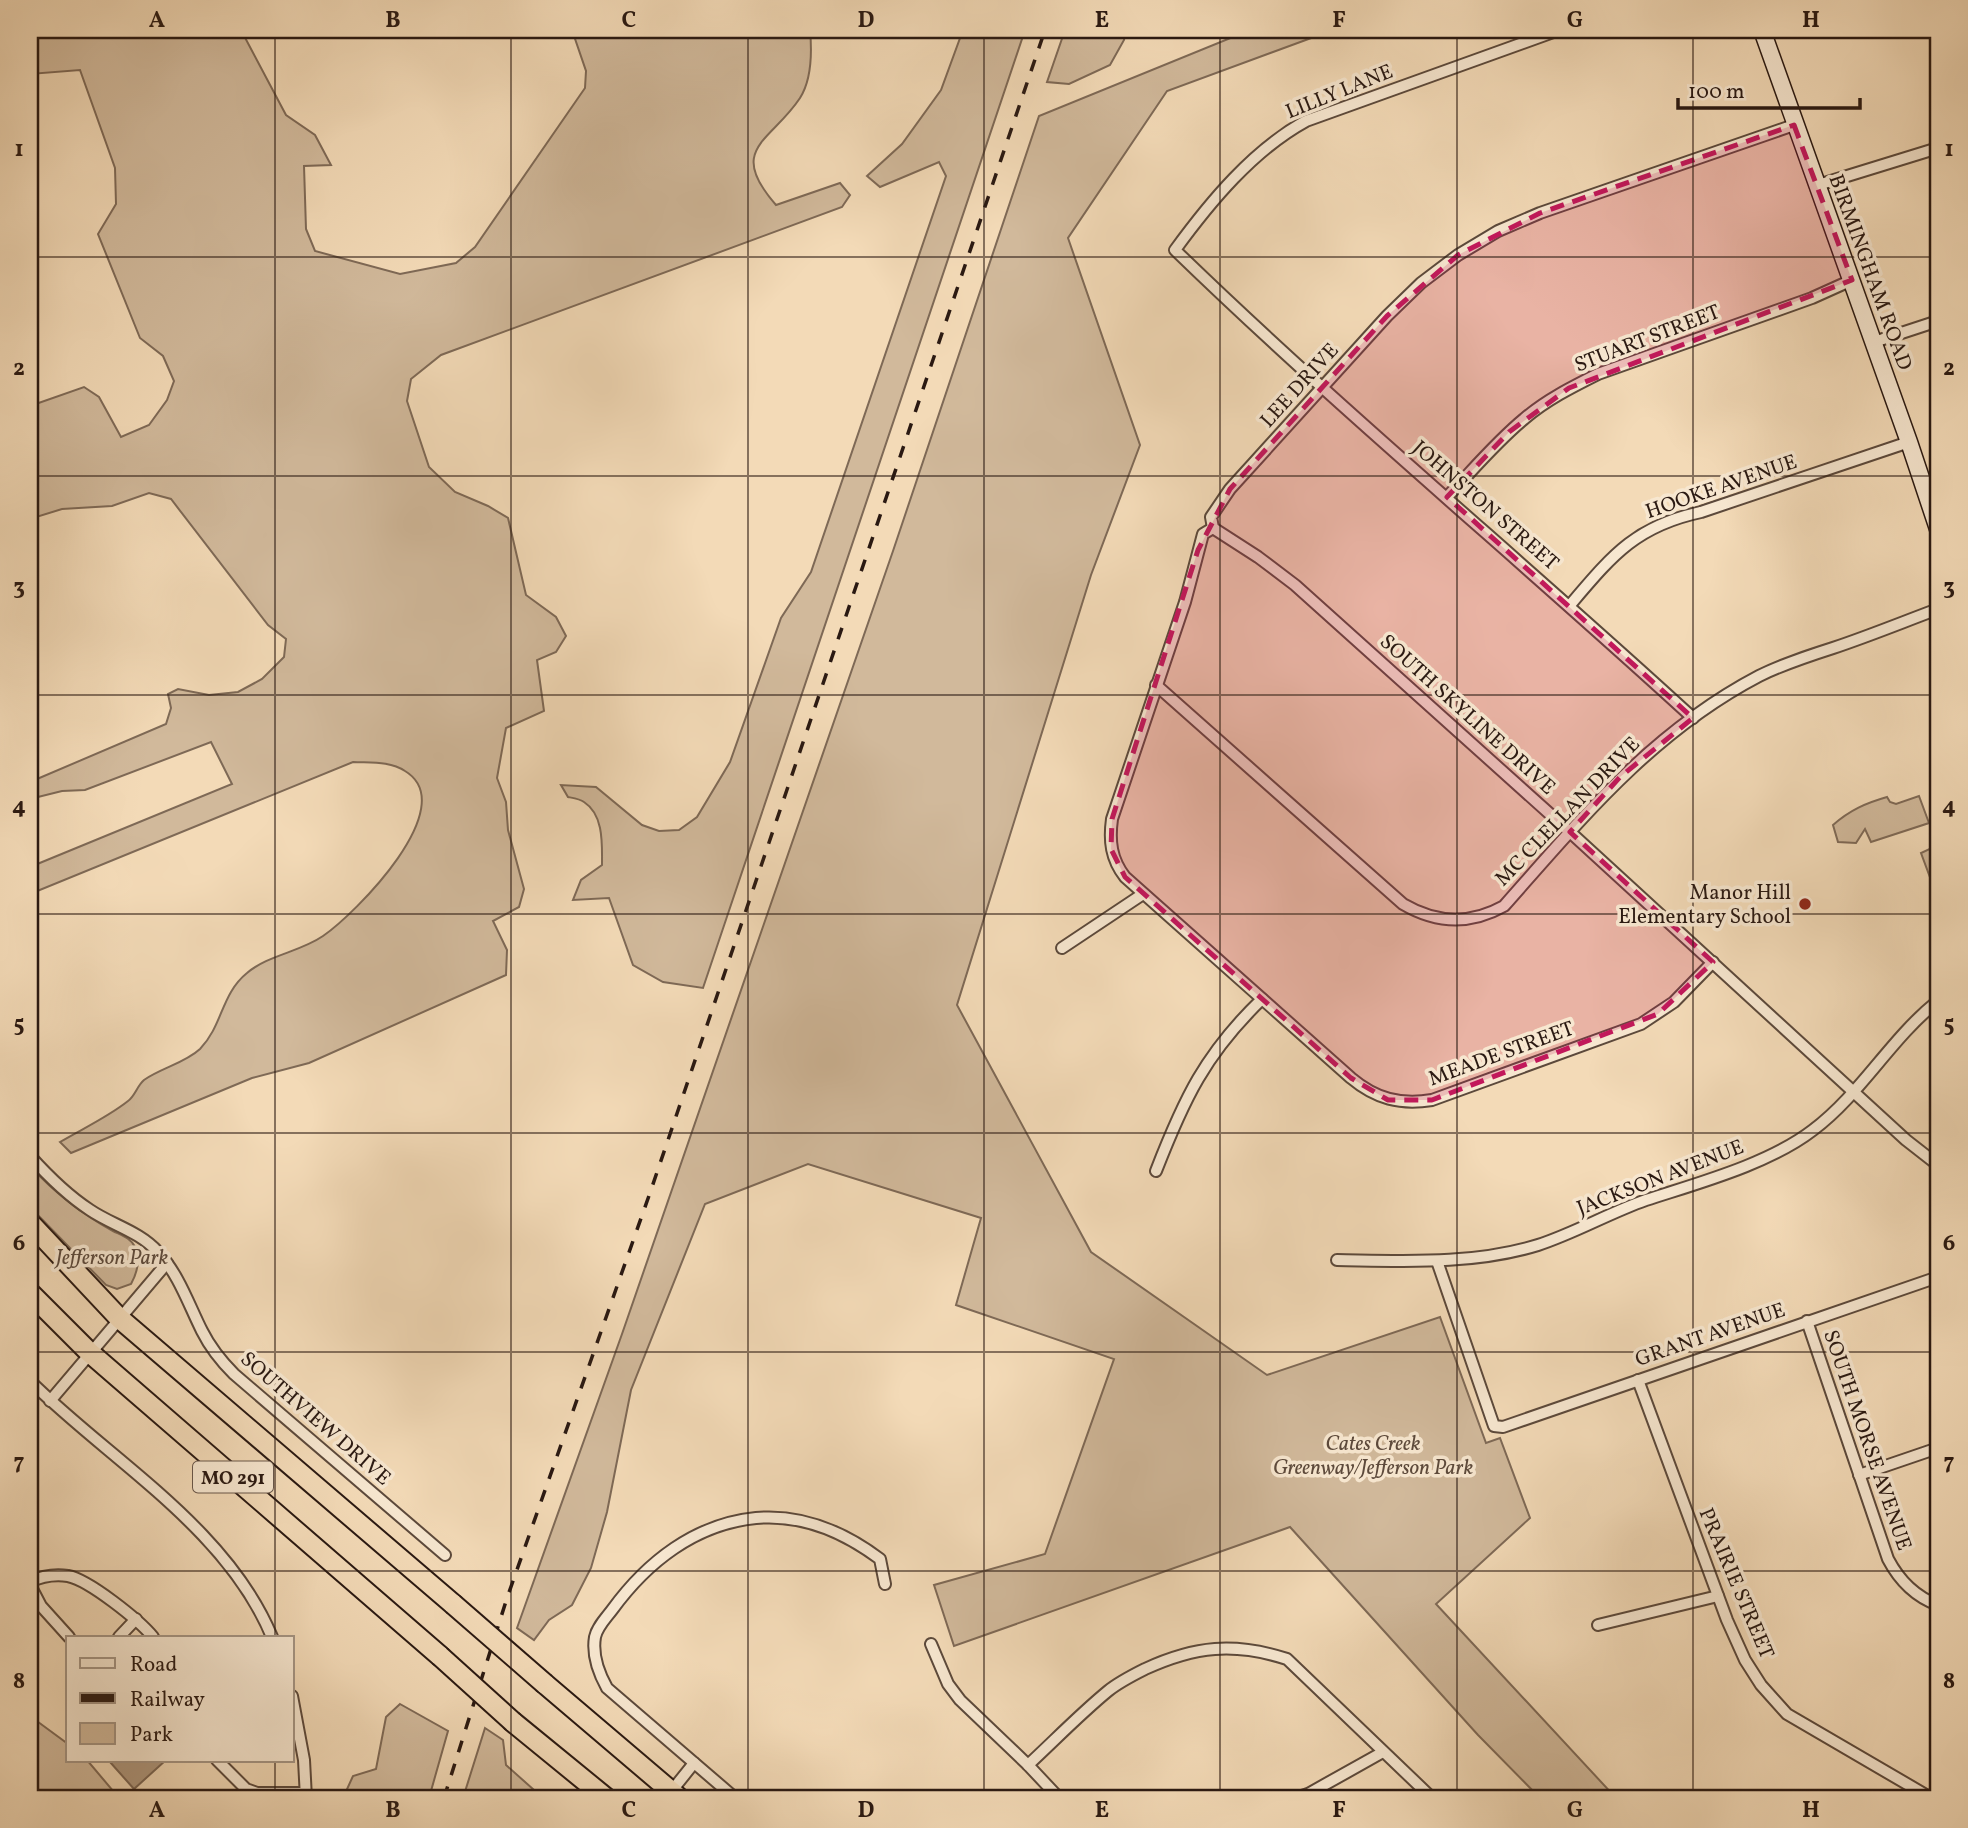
<svg xmlns="http://www.w3.org/2000/svg" width="1968" height="1828" viewBox="0 0 1968 1828" font-family="Vollkorn,serif">
<style>
.green{fill:#d1b99b;stroke:#7e6956;stroke-width:2}
.water{fill:#af987f;stroke:#7a6553;stroke-width:2}
.lines{fill:none;stroke-linecap:round;stroke-linejoin:round}
.street-casing{stroke:#5c493b;stroke-width:14}
.secondary-casing{stroke:#2a1912;stroke-width:19}
.highway-casing{stroke:#2a1912;stroke-width:23}
.street{stroke:#f7e7d0;stroke-width:10}
.secondary{stroke:#f7e7d0;stroke-width:16}
.highway{stroke:#f3dab7;stroke-width:19}
.rail{stroke:#2a1912;stroke-width:3.5;stroke-dasharray:12 12;stroke-linecap:butt}
.highway-bridge-casing{stroke:#2a1912;stroke-width:23;stroke-linecap:butt}
.highway-bridge{stroke:#f3dab7;stroke-width:19}
.marked{fill:#c2185b;fill-opacity:0.2;stroke:#c2185b;stroke-width:5;stroke-dasharray:14 9;stroke-linejoin:round}
.grid{fill:none;stroke:#2a1912;stroke-width:2;stroke-opacity:0.55}
.poi-dot{fill:#8f2418;stroke:#f7e7d0;stroke-width:2.5}
.labels{text-anchor:middle;stroke-width:7;stroke-linejoin:round;paint-order:stroke}
.shield{fill:#f7e7d0;stroke:#68574b;stroke-width:2}
.shield-label{font-size:19px;font-weight:bold;fill:#2a1912}
.street-label{font-size:21px;fill:#2a1912;stroke:#f7e7d0}
.poi-label{font-size:21px;fill:#2a1912;stroke:#f7e7d0;text-anchor:end}
.park-label{font-size:21px;font-style:italic;fill:#5c493b;stroke:#f7e7d0}
.neatline{fill:none;stroke:#2a1912;stroke-width:2.5}
.grid-label{font-size:23px;text-anchor:middle;font-weight:bold;fill:#2a1912}
</style>
<rect width="100%" height="100%" fill="#f3dab7"/>
<filter id="stains"><feTurbulence type="fractalNoise" baseFrequency=".00286" numOctaves="4"/><feColorMatrix values="0 0 0 0 .2 0 0 0 0 .09 0 0 0 0 .02 0 0 0 .5 -.17"/></filter>
<radialGradient id="worn" r=".72"><stop offset=".6" stop-color="#630" stop-opacity="0"/><stop offset="1" stop-color="#630" stop-opacity=".3"/></radialGradient>
<!-- green -->
<g class="green">
<path d="M30,30H241L286,115L315,135L331,165L304,166L306,229L315,251L400,274L456,263L475,247L585,88L586,71L572,30H810C812,52 812,79 800,98C771,142 726,148 776,205L840,183L850,195L842,207L441,355L411,379L407,401L429,467L455,492L488,506L508,518L526,595L556,617L566,636L556,652L537,660L544,711L506,728L497,778L506,802L508,830L524,889L519,907L493,921L507,950L506,975L309,1063L252,1078L71,1153L60,1142C82,1129 108,1117 128,1101C135,1096 137,1086 144,1080C161,1068 185,1063 200,1049C223,1025 221,994 247,973C268,955 300,952 323,936C355,914 463,806 405,771C390,761 371,763 353,762L30,894V867L232,784L211,742L85,790L62,791L30,799V782L166,724L171,708L168,694L178,689L209,695L238,692L262,679L284,657L286,639L268,625L171,499L149,493L112,506L62,509L30,519V406L84,387L99,397L121,437L149,425L167,400L174,381L163,356L140,338L98,234L116,204L115,168L80,70L30,74Z"/>
<path d="M963,30H1025L703,988L663,982L633,965L609,898L573,900L581,880L602,865C602,844 604,815 584,802C580,799 573,798 568,797L561,785L596,787L642,825L659,831L679,830L697,817L730,762L781,618L811,572L946,176L939,162L880,187L867,176L902,144L941,90Z"/>
<path d="M1065,30H1126L1124,40L1110,65L1069,84L1047,82Z"/>
<path d="M1250,30H1333L1167,91L1068,238L1140,445L1091,575L957,1005L1091,1252L1267,1375L1440,1317L1486,1443L1500,1438L1530,1518L1436,1604L1616,1798H1540L1478,1735L1290,1527L954,1646L934,1585L1045,1554L1114,1359L956,1305L981,1218L808,1164L705,1204L631,1390L607,1512L591,1568L572,1605L549,1620L534,1640L517,1628L622,1334L893,551L1039,116Z"/>
<path d="M1919,796L1929,823L1871,842L1865,829L1856,843L1838,842L1833,825C1850,810 1866,803 1887,797L1890,802L1896,804Z"/>
<path d="M1938,845V899L1921,853Z"/>
<path d="M30,1166C54,1192 82,1214 113,1231C121,1235 131,1238 135,1247C141,1260 137,1273 131,1284L117,1289L106,1285L30,1207Z"/>
<path d="M400,1704L448,1731L429,1798H343L353,1776L376,1769L386,1717Z"/>
<path d="M30,1716L68,1744V1760H87L119,1798H30Z"/>
<path d="M485,1728L503,1740L506,1765L543,1798H463Z"/>
</g>
<!-- water -->
<path class="water" d="M111,1760H166L134,1789L110,1762Z"/>
<g class="lines">
<!-- street casing -->
<g class="street-casing">
<g id="street">
<path d="M1559,30L1306,121C1253,150 1210,202 1175,250C1342,412 1521,560 1693,718"/>
<path d="M1818,185L1938,148"/>
<path d="M1874,342L1938,321"/>
<path d="M1447,497C1472,471 1496,442 1524,419C1546,400 1572,387 1598,374L1812,298L1852,280"/>
<path d="M1213,528L1203,534L1185,602L1112,819C1109,841 1111,859 1125,877L1351,1078C1376,1099 1400,1105 1432,1100L1641,1024L1674,1002L1713,962"/>
<path d="M1213,528L1258,557L1295,585L1570,832L1906,1140L1938,1165"/>
<path d="M1213,528L1211,517L1230,489L1387,316L1421,283L1458,255L1498,231L1540,213L1794,125"/>
<path d="M1570,605C1611,557 1635,526 1701,512L1909,442"/>
<path d="M1156,685L1403,904C1437,924 1470,925 1504,906C1582,818 1652,732 1759,676C1783,664 1808,656 1833,648C1869,636 1903,622 1938,609"/>
<path d="M1062,948L1143,894"/>
<path d="M30,1156C48,1176 67,1195 90,1210C112,1225 139,1231 158,1252C179,1275 188,1303 202,1331C210,1347 221,1361 234,1374L445,1555"/>
<path d="M1156,1171C1184,1099 1205,1054 1262,999"/>
<path d="M1337,1260C1404,1261 1473,1265 1538,1245C1575,1233 1609,1213 1646,1200C1698,1183 1769,1164 1813,1130C1861,1094 1891,1038 1938,1001"/>
<path d="M1437,1261L1494,1426L1503,1427L1938,1277"/>
<path d="M1807,1321L1888,1559C1899,1580 1916,1597 1938,1605"/>
<path d="M1638,1380L1727,1620L1745,1660L1761,1685L1787,1714L1931,1798"/>
<path d="M30,1381C111,1461 227,1528 272,1637"/>
<path d="M50,1401L167,1263"/>
<path d="M1859,1475L1938,1448"/>
<path d="M30,1582C42,1576 54,1574 68,1576C89,1580 139,1620 153,1637"/>
<path d="M30,1585L41,1606L69,1637"/>
<path d="M1598,1625L1718,1596"/>
<path d="M119,1637L136,1619"/>
<path d="M931,1644L948,1684L960,1700L1028,1765L1059,1798"/>
<path d="M292,1696L304,1760L306,1798"/>
<path d="M217,1760L246,1789L257,1793H306"/>
<path d="M1028,1765C1055,1740 1080,1714 1108,1691C1119,1682 1133,1675 1145,1669C1195,1646 1234,1642 1287,1659L1432,1798"/>
<path d="M670,1793L694,1763"/>
<path d="M735,1798L607,1688C598,1672 592,1655 595,1637C597,1627 606,1618 612,1610C647,1562 695,1524 756,1518C801,1514 844,1532 880,1559L885,1584"/>
<path d="M1296,1798L1308,1794L1383,1752"/>
</g>
</g>
<!-- secondary casing -->
<g class="secondary-casing">
<path id="secondary" d="M1762,30L1909,442L1938,529"/>
</g>
<!-- highway casing -->
<g class="highway-casing">
<g id="highway">
<path d="M30,1223L119,1318L453,1604"/>
<path d="M30,1293L89,1352L440,1656"/>
<path d="M545,1684L679,1798"/>
<path d="M513,1722L606,1798"/>
</g>
</g>
<!-- street -->
<use href="#street" class="street"/>
<!-- secondary -->
<use href="#secondary" class="secondary"/>
<!-- highway -->
<use href="#highway" class="highway"/>
<!-- rail -->
<path class="rail" d="M444,1798L507,1598L651,1190L1045,30"/>
<!-- highway-bridge casing -->
<g class="highway-bridge-casing">
<g id="highway-bridge">
<path d="M453,1604L545,1684"/>
<path d="M440,1656L513,1722"/>
</g>
</g>
<!-- highway-bridge -->
<use href="#highway-bridge" class="highway-bridge"/>
</g>
<!-- marked area -->
<path class="marked" d="M1794,125L1852,280L1569,388L1509,432L1447,497L1693,718L1620,777L1570,832L1713,962L1658,1014L1432,1100H1388L1351,1078L1125,877L1111,849L1112,819L1198,550L1230,489L1387,316L1458,255L1540,213Z"/>
<!-- grid -->
<path class="grid" d="M275,30V1637M511,30V1798M748,30V1798M984,30V1798M1220,30V1798M1457,30V1798M1693,30V1798M30,257H1938M30,476H1938M30,695H1938M30,914H1938M30,1133H1938M30,1352H1938M30,1571H1938M275,1760V1798"/>
<!-- markers -->
<circle class="poi-dot" cx="1805" cy="904" r="7"/>
<g class="labels">
<!-- shield labels -->
<rect class="shield" x="193" y="1461.5" width="80" height="31" rx="5"/>
<g class="shield-label">
<text x="233" y="1484">MO 291</text>
</g>
<!-- street labels -->
<g class="street-label">
<text transform="translate(1339 91) rotate(-22)" y="7">LILLY LANE</text>
<text transform="translate(1871 272) rotate(70)" y="7">BIRMINGHAM ROAD</text>
<text transform="translate(1647 338) rotate(-21)" y="7">STUART STREET</text>
<text transform="translate(1299 385) rotate(-48)" y="7">LEE DRIVE</text>
<text transform="translate(1721 486) rotate(-19)" y="7">HOOKE AVENUE</text>
<text transform="translate(1486 505) rotate(41)" y="7">JOHNSTON STREET</text>
<text transform="translate(1468 714) rotate(42)" y="7">SOUTH SKYLINE DRIVE</text>
<text transform="translate(1567 811) rotate(-46)" y="7">MC CLELLAN DRIVE</text>
<text transform="translate(1501 1053) rotate(-20)" y="7">MEADE STREET</text>
<text transform="translate(1660 1177) rotate(-21)" y="7">JACKSON AVENUE</text>
<text transform="translate(1710 1334) rotate(-19)" y="7">GRANT AVENUE</text>
<text transform="translate(316 1418) rotate(41)" y="7">SOUTHVIEW DRIVE</text>
<text transform="translate(1868 1440) rotate(71)" y="7">SOUTH MORSE AVENUE</text>
<text transform="translate(1737 1583) rotate(67)" y="7">PRAIRIE STREET</text>
</g>
<!-- poi labels -->
<g class="poi-label">
<text x="1791" y="899">Manor Hill<tspan x="1791" dy="24">Elementary School</tspan></text>
</g>
<!-- park labels -->
<g class="park-label">
<text x="112" y="1264">Jefferson Park</text>
<text x="1373" y="1450">Cates Creek<tspan x="1373" dy="24">Greenway/Jefferson Park</tspan></text>
</g>
</g>
<!-- margin -->
<rect width="1968" height="1828" fill="none" stroke="#f3dab7" stroke-width="77"/>
<!-- legend -->
<rect x="66" y="1636" width="228" height="126" fill="#f7e7d0" stroke="#a59584" stroke-width="2"/>
<rect x="80" y="1658" width="35" height="10" fill="#f7e7d0" stroke="#a59584" stroke-width="2"/>
<text x="130" y="1671" font-size="21" fill="#2a1912">Road</text>
<rect x="80" y="1693" width="35" height="10" fill="#2a1912" stroke="#a59584" stroke-width="2"/>
<text x="130" y="1706" font-size="21" fill="#2a1912">Railway</text>
<rect x="80" y="1723" width="35" height="21" fill="#d1b99b" stroke="#a59584" stroke-width="2"/>
<text x="130" y="1741" font-size="21" fill="#2a1912">Park</text>
<!-- scale -->
<path d="M1678 98v10h182v-10" fill="none" stroke="#2a1912" stroke-width="3.5"/>
<text x="1688" y="98" font-size="21" fill="#2a1912" stroke="#f7e7d0" stroke-width="5" paint-order="stroke">100 m</text>
<rect x="38" y="38" width="1892" height="1752" class="neatline"/>
<g class="grid-label">
<text x="157" y="27">A</text>
<text x="393" y="27">B</text>
<text x="629" y="27">C</text>
<text x="866" y="27">D</text>
<text x="1102" y="27">E</text>
<text x="1339" y="27">F</text>
<text x="1575" y="27">G</text>
<text x="1811" y="27">H</text>
<text x="19" y="156">1</text>
<text x="1949" y="156">1</text>
<text x="19" y="375">2</text>
<text x="1949" y="375">2</text>
<text x="19" y="594">3</text>
<text x="1949" y="594">3</text>
<text x="19" y="813">4</text>
<text x="1949" y="813">4</text>
<text x="19" y="1031">5</text>
<text x="1949" y="1031">5</text>
<text x="19" y="1250">6</text>
<text x="1949" y="1250">6</text>
<text x="19" y="1469">7</text>
<text x="1949" y="1469">7</text>
<text x="19" y="1688">8</text>
<text x="1949" y="1688">8</text>
<text x="157" y="1817">A</text>
<text x="393" y="1817">B</text>
<text x="629" y="1817">C</text>
<text x="866" y="1817">D</text>
<text x="1102" y="1817">E</text>
<text x="1339" y="1817">F</text>
<text x="1575" y="1817">G</text>
<text x="1811" y="1817">H</text>
</g>
<rect width="100%" height="100%" filter="url(#stains)"/>
<rect width="100%" height="100%" fill="url(#worn)"/>
</svg>
